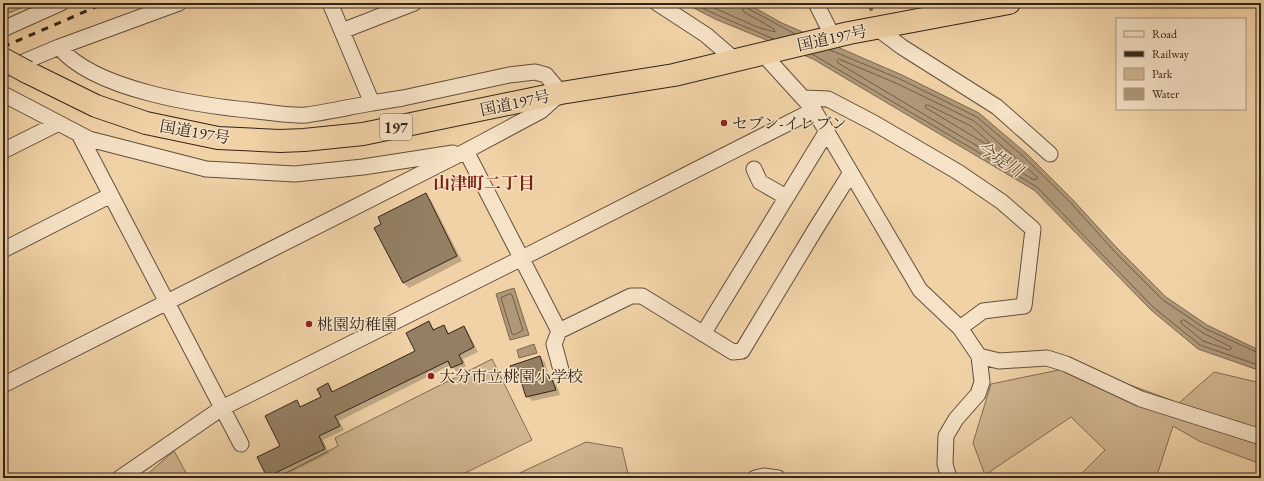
<svg xmlns="http://www.w3.org/2000/svg" width="1264" height="481" font-family="'EB Garamond','Noto Serif JP',serif">
<style>
.green{fill:#d0b58f;stroke:#806d54}
.water{fill:#af9777;stroke:#7c6951}
.shadow{fill:#0003}
.lines{fill:none;stroke-linecap:round;stroke-linejoin:round}
.shore{stroke:#705e48;stroke-width:1}
.stream{stroke:#7c6951;stroke-width:4}
.building{fill:#947f63;stroke:#302519}
.minor-casing{stroke:#60503c;stroke-width:17}
.highway-casing{stroke:#302519;stroke-width:24}
.minor{stroke:#f6e2c6;stroke-width:15}
.highway{stroke:#f1d2a7;stroke-width:22}
.rail{stroke:#302519;stroke-width:3;stroke-dasharray:7 7;stroke-linecap:butt}
.highway-bridge-casing{stroke:#302519;stroke-width:24;stroke-linecap:butt}
.highway-bridge{stroke:#f1d2a7;stroke-width:22}
.poi-dot{fill:#8f2418;stroke:#f6e2c6;stroke-width:1.5}
.labels{text-anchor:middle;dominant-baseline:central;stroke-width:3;stroke-linejoin:round;paint-order:stroke}
.shield{fill:#f6e2c6;stroke:#6b5e4d;stroke-width:1}
.shield-label{font-size:15px;font-weight:bold;fill:#302519}
.street-label{font-size:16px;fill:#302519;stroke:#f6e2c6}
.poi-label{font-size:16px;fill:#302519;stroke:#f6e2c6;text-anchor:start}
.water-label{font-size:17px;font-style:italic;fill:#564735;stroke:#f6e2c6}
.neighbourhood-label{font-size:17px;font-weight:bold;fill:#7a1f14;stroke:#f6e2c6}
</style>
<rect width="100%" height="100%" fill="#f1d2a7"/>
<filter id="stains"><feTurbulence type="fractalNoise" baseFrequency=".005" numOctaves="4"/><feColorMatrix values="0 0 0 0 .2 0 0 0 0 .09 0 0 0 0 .02 0 0 0 .5 -.17"/></filter>
<radialGradient id="worn" r=".72"><stop offset=".6" stop-color="#630" stop-opacity="0"/><stop offset="1" stop-color="#630" stop-opacity=".3"/></radialGradient>
<path class="green" d="M 3,3 L 33,3 L 11,12 L 4,13 Z
M 492,359 L 532,440 L 455,478 L 287,478 L 284,474 L 338,446 L 335,438 Z
M 1078,366 L 1179,403 L 1214,372 L 1261,383 L 1261,464 L 1199,441 L 1173,426 L 1158,472 L 1150,478 L 1077,478 L 1105,450 L 1071,417 L 985,475 L 973,443 L 991,384 Z
M 586,442 L 622,448 L 629,478 L 509,478 Z
M 174,451 L 189,478 L 143,478 Z"/>
<path class="water" d="M 684,3 L 746,3 L 782,23 L 902,75 L 979,113 L 1027,154 L 1073,200 L 1118,249 L 1166,297 L 1207,325 L 1261,351 L 1261,371 L 1198,349 L 1151,310 L 1034,190 L 813,59 L 715,19 Z
M 514,288 L 529,335 L 510,340 L 496,294 Z
M 534,344 L 537,353 L 519,358 L 517,350 Z"/>
<path class="shadow" d="M 425,194 L 431,200 L 462,261 L 409,288 L 403,283 Z
M 428,322 L 435,330 L 443,326 L 450,334 L 464,327 L 468,332 L 478,352 L 463,359 L 466,367 L 457,372 L 451,365 L 339,421 L 344,430 L 323,440 L 329,453 L 279,478 L 268,477 L 258,458 L 281,446 L 296,401 L 302,408 L 322,398 L 328,385 L 334,392 L 416,351 Z
M 540,357 L 545,362 L 549,376 L 555,380 L 560,395 L 532,401 L 527,396 L 522,380 L 519,381 L 515,376 L 512,367 Z"/>
<g class="lines">
<path class="shore" d="M 692,3 L 717,15 L 774,39
M 703,3 L 757,27 L 775,32 L 774,29 L 744,12 L 740,3
M 745,3 L 747,8 L 795,34
M 830,50 L 900,79 L 977,117 L 1024,157 L 1070,202 L 1115,252 L 1163,300 L 1206,329 L 1261,354
M 812,54 L 1037,187 L 1153,307 L 1200,345 L 1261,366
M 839,59 L 898,84 L 974,121 L 1037,177 L 1037,179 L 1034,180 L 838,63 L 837,61 Z
M 928,105 L 971,126 L 988,141 L 989,143 L 986,144 L 926,108 L 925,106 Z
M 510,294 L 512,295 L 523,330 L 514,335 L 512,334 L 501,298 Z
M 1184,320 L 1203,333 L 1231,347 L 1231,349 L 1229,350 L 1203,341 L 1181,323 L 1181,321 Z"/>
<path class="stream" d="M 871,3 L 871,9"/>
</g>
<path class="building" d="M 426,193 L 457,256 L 403,283 L 374,228 L 381,224 L 378,217 Z
M 429,321 L 433,330 L 444,325 L 448,334 L 464,326 L 474,347 L 459,355 L 463,363 L 451,368 L 448,361 L 335,416 L 340,426 L 319,436 L 325,449 L 267,477 L 257,457 L 280,446 L 265,416 L 297,400 L 300,407 L 321,397 L 317,389 L 328,383 L 332,392 L 415,351 L 406,333 Z
M 540,356 L 546,376 L 550,374 L 556,390 L 526,397 L 519,375 L 514,376 L 510,366 Z"/>
<g class="lines">
<defs>
<path id="minor" d="M 657,3 L 706,35 L 735,60
M 816,3 L 833,37
M 3,29 L 61,3
M 878,29 L 902,47 L 997,107 L 1050,154
M 342,31 L 414,3
M 59,47 C 95,91 203,106 257,111 C 273,113 290,116 306,115 C 328,112 350,107 372,103 L 330,3
M 763,54 L 814,110 L 920,290 L 960,328 L 979,356 L 982,382 L 978,394 L 956,419 L 946,436 L 945,464 L 949,478
M 9,68 L 59,47 L 179,3
M 3,94 L 89,139 L 206,169 L 295,174 L 363,167 L 453,153
M 805,98 L 828,99 L 874,123 L 958,172 L 1002,202 L 1033,229 L 1024,306 L 983,311 L 960,328
M 79,134 L 241,444
M 3,151 L 57,124
M 466,151 L 559,331
M 754,169 L 760,182 L 786,197
M 3,250 L 111,195
M 703,334 L 827,131
M 979,356 L 999,361 L 1047,358 L 1066,364 L 1141,399 L 1261,437
M 561,370 L 554,344 L 559,331 L 631,296 L 642,296 L 733,352 L 742,351 L 815,230 L 850,174
M 3,385 L 466,151 L 541,111 L 561,93 L 546,75 L 535,72 L 509,75 L 403,98 L 372,103
M 120,478 L 222,408 L 522,258 L 814,110
M 755,478 L 764,476 L 778,478"/>
<path id="highway" d="M 27,72 L 96,106 L 146,123 L 218,138 L 280,141 L 304,140 L 363,134 L 561,93 L 674,75 L 849,33 L 1009,3"/>
</defs>
<use href="#minor" class="minor-casing"/>
<use href="#highway" class="highway-casing"/>
<use href="#minor" class="minor"/>
<use href="#highway" class="highway"/>
<path class="rail" d="M 3,47 L 105,3"/>
<defs>
<path id="highway-bridge" d="M 3,59 L 27,72"/>
</defs>
<use href="#highway-bridge" class="highway-bridge-casing"/>
<use href="#highway-bridge" class="highway-bridge"/>
</g>
<g class="poi-dot">
<circle cx="724" cy="123" r="4"/>
<circle cx="309" cy="324" r="4"/>
<circle cx="431" cy="376" r="4"/>
</g>
<g class="labels">
<rect class="shield" x="380" y="114" width="32" height="26" rx="3"/>
<g class="shield-label">
<text x="396" y="127">197</text>
</g>
<g class="street-label">
<text transform="translate(832 38) rotate(-12)">国道197号</text>
<text transform="translate(515 103) rotate(-12)">国道197号</text>
<text transform="translate(195 132) rotate(10)">国道197号</text>
</g>
<g class="poi-label">
<text x="732" y="123">セブン-イレブン</text>
<text x="317" y="324">桃園幼稚園</text>
<text x="439" y="376">大分市立桃園小学校</text>
</g>
<g class="water-label">
<text transform="translate(1000 159) rotate(32)">今堤川</text>
</g>
<g class="neighbourhood-label">
<text x="484" y="183">山津町二丁目</text>
</g>
</g>
<rect width="1264" height="481" fill="none" stroke="#f1d2a7" stroke-width="16"/>
<rect x="4" y="4" width="1256" height="473" fill="none" stroke="#302519" stroke-width="2"/>
<rect x="8" y="8" width="1248" height="465" fill="none" stroke="#302519"/>
<rect x="1116" y="18" width="130" height="92" fill="#f6e2c6" stroke="#a79681"/>
<rect x="1124" y="31" width="20" height="6" fill="#f6e2c6" stroke="#a79681"/>
<text x="1152" y="38" font-size="12" fill="#302519">Road</text>
<rect x="1124" y="51" width="20" height="6" fill="#302519" stroke="#a79681"/>
<text x="1152" y="58" font-size="12" fill="#302519">Railway</text>
<rect x="1124" y="68" width="20" height="12" fill="#d0b58f" stroke="#a79681"/>
<text x="1152" y="78" font-size="12" fill="#302519">Park</text>
<rect x="1124" y="88" width="20" height="12" fill="#af9777" stroke="#a79681"/>
<text x="1152" y="98" font-size="12" fill="#302519">Water</text>
<rect width="100%" height="100%" filter="url(#stains)"/>
<rect width="100%" height="100%" fill="url(#worn)"/>
</svg>
